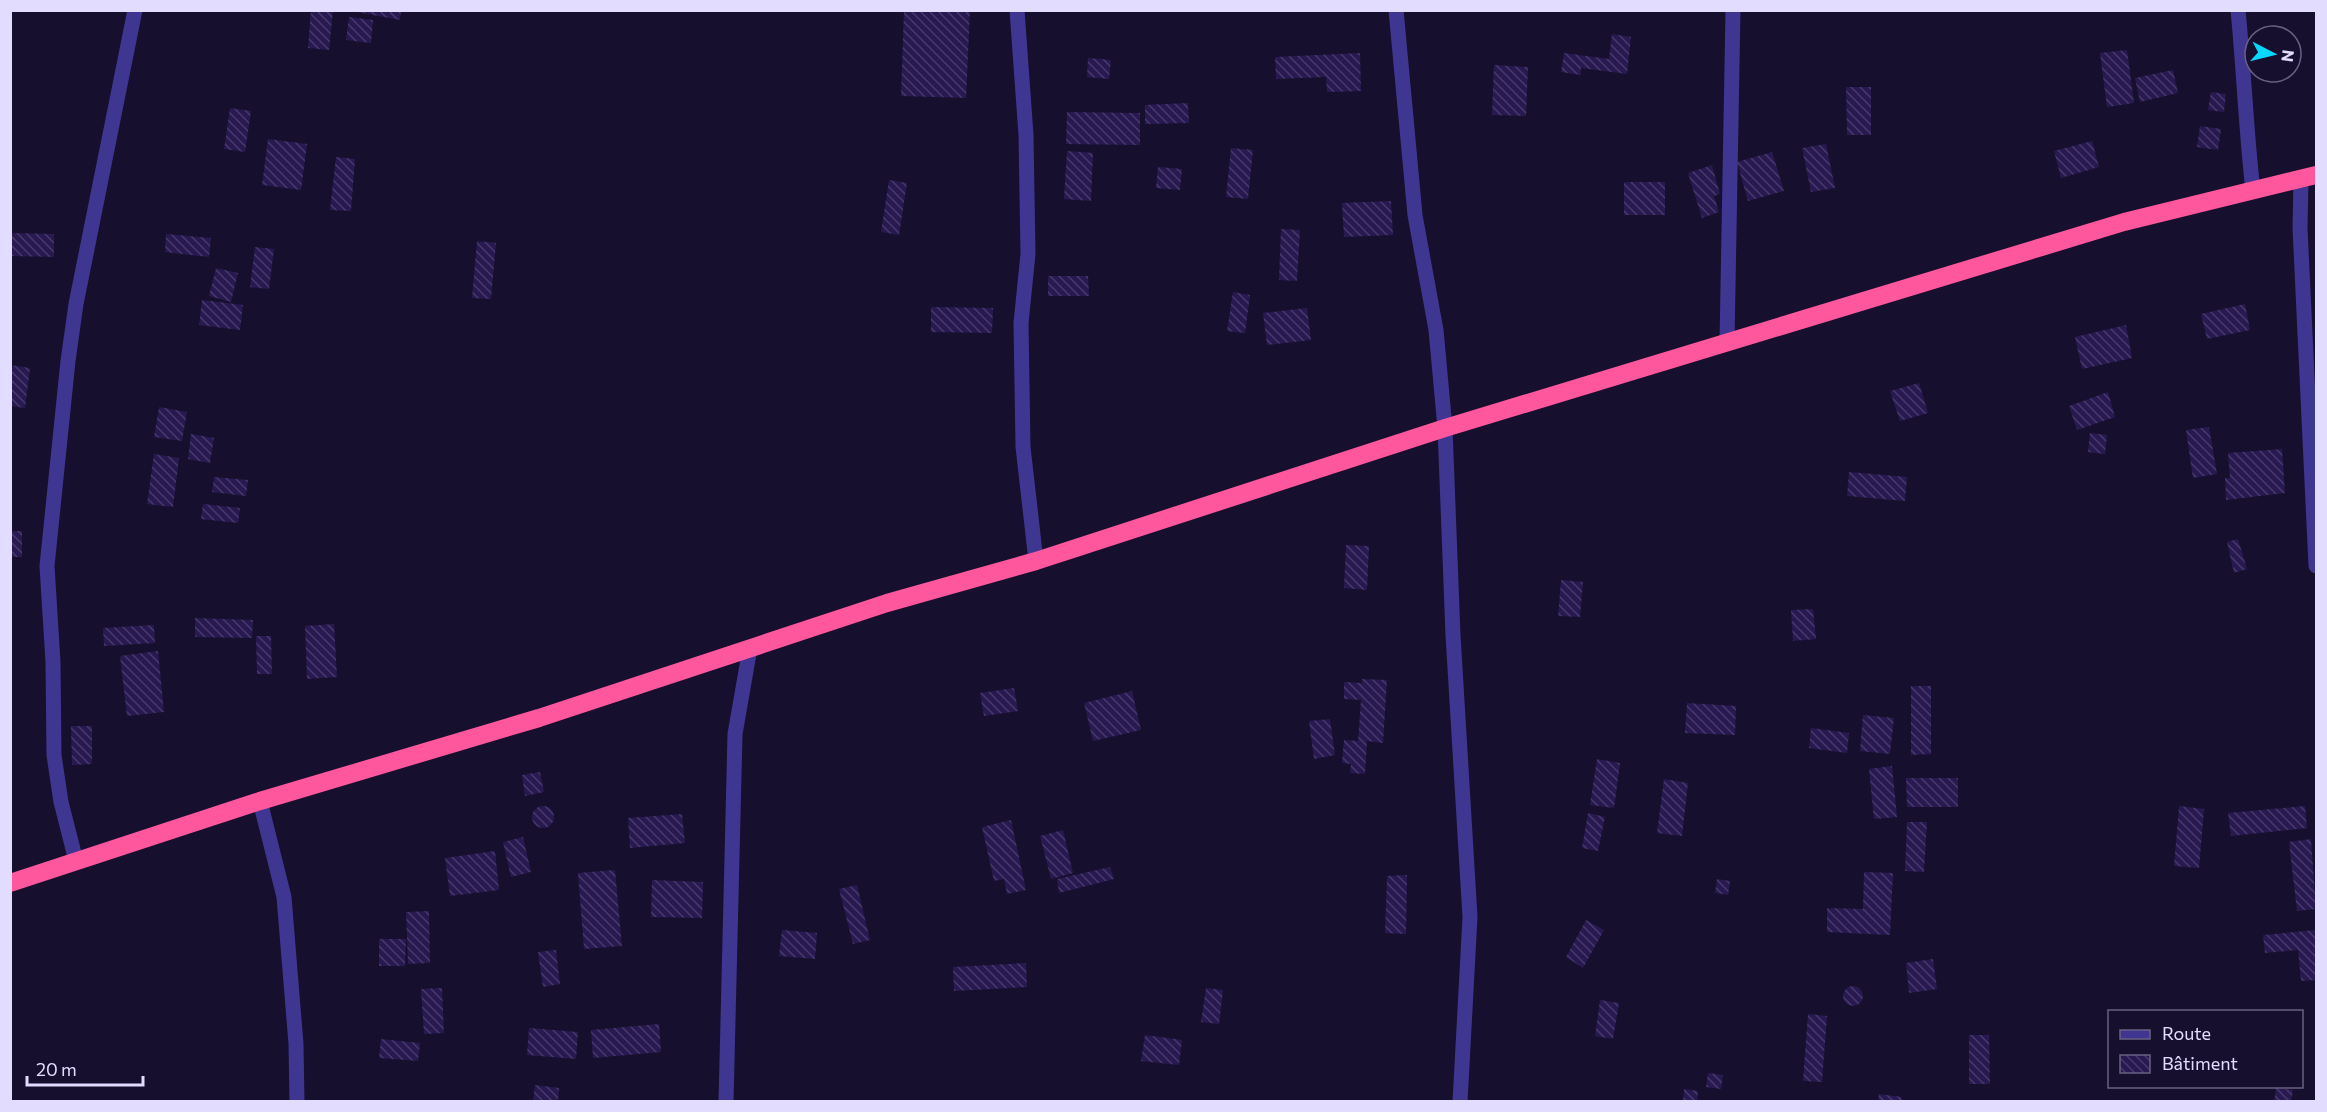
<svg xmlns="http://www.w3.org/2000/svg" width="2327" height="1112" font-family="Commissioner,sans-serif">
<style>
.building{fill:url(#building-back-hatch)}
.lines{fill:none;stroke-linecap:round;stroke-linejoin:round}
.minor{stroke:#3f3691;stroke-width:15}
.highway{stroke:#ff579d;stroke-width:18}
</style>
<defs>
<pattern id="building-back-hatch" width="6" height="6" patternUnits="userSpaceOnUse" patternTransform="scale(1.5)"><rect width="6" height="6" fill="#281951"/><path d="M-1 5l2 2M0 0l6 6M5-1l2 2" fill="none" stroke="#473a6b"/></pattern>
</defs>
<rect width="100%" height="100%" fill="#160f2e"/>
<path class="building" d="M 311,10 L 333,10 L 329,50 L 308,48 Z
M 346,10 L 401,10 L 400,20 Z
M 904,10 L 970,10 L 966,98 L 901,96 Z
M 349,17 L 373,20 L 371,43 L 346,40 Z
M 1612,34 L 1631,37 L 1627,74 L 1581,68 L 1581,75 L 1561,72 L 1564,53 L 1609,59 Z
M 2127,50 L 2134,103 L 2107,107 L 2100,53 Z
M 1360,53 L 1361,91 L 1327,92 L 1326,77 L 1276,79 L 1275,57 Z
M 1088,58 L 1111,60 L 1109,79 L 1087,77 Z
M 1494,65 L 1528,67 L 1526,116 L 1492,115 Z
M 2173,70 L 2178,93 L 2140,102 L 2135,78 Z
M 1846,87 L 1871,87 L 1871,135 L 1847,135 Z
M 2211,92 L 2226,94 L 2224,112 L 2208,110 Z
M 1188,103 L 1189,123 L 1145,124 L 1145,105 Z
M 230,108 L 251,111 L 245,152 L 224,149 Z
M 1067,112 L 1140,113 L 1140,145 L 1066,144 Z
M 2200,126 L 2221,129 L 2218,150 L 2197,147 Z
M 268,139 L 307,144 L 301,190 L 262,185 Z
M 2092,141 L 2099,167 L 2061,178 L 2054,151 Z
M 1826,144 L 1835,188 L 1811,192 L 1802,148 Z
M 1231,148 L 1253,150 L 1248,199 L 1226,197 Z
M 1067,151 L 1093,153 L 1091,201 L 1064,199 Z
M 1772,152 L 1784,191 L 1748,201 L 1737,162 Z
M 336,157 L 355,159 L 351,211 L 330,210 Z
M 1712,165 L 1720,194 L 1714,196 L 1719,212 L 1702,218 L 1688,173 Z
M 1158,167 L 1182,169 L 1180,190 L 1156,188 Z
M 889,180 L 907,183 L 899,235 L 881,232 Z
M 1624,182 L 1665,182 L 1665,215 L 1624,215 Z
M 1391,201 L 1393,235 L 1344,237 L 1342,203 Z
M 1281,229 L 1300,230 L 1297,281 L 1279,280 Z
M 10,233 L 54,234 L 54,257 L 10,256 Z
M 166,234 L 211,238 L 209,257 L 165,252 Z
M 477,241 L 496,243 L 491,299 L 472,298 Z
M 255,247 L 274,249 L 269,289 L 250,287 Z
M 216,268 L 238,273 L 231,302 L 209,296 Z
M 1048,276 L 1088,276 L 1089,296 L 1048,296 Z
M 1233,292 L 1250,295 L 1245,333 L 1227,331 Z
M 202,300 L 243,305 L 240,330 L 199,325 Z
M 2245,304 L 2250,330 L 2207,339 L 2201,314 Z
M 931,307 L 993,308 L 992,333 L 931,332 Z
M 1307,308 L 1311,340 L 1267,345 L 1263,313 Z
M 2126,325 L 2132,358 L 2082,369 L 2075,337 Z
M 10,365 L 30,368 L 25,408 L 10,406 Z
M 1919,383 L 1928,413 L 1900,421 L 1890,391 Z
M 2108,392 L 2115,417 L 2077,430 L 2069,406 Z
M 159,407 L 187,412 L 182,441 L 154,437 Z
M 2209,427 L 2217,474 L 2193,478 L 2186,430 Z
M 2090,433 L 2107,435 L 2105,454 L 2088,452 Z
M 191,434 L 214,438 L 210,463 L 188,459 Z
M 2282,449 L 2285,493 L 2226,500 L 2225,478 L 2230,478 L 2228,453 Z
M 154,454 L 179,458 L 173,507 L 147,504 Z
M 1849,472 L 1907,477 L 1905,501 L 1847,496 Z
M 214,477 L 248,480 L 246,496 L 212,492 Z
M 203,504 L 240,508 L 238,523 L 201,519 Z
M 10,531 L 22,531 L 22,557 L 10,557 Z
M 2238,539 L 2247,569 L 2234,573 L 2227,542 Z
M 1346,545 L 1369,546 L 1367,590 L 1344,588 Z
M 1561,580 L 1583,582 L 1580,617 L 1558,616 Z
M 1813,609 L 1816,639 L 1793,641 L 1791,610 Z
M 195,618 L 253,620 L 252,638 L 195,637 Z
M 334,624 L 337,677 L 307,679 L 305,626 Z
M 154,625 L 155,643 L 104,646 L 103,628 Z
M 256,636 L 271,636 L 272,674 L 257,674 Z
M 158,651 L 164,712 L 127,716 L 120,656 Z
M 1362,679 L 1387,680 L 1383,743 L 1367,741 L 1365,774 L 1350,773 L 1351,764 L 1342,763 L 1344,740 L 1358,741 L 1361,700 L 1344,699 L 1344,682 L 1362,683 Z
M 1911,686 L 1931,686 L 1931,754 L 1911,755 Z
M 1014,688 L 1018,711 L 984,716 L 980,693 Z
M 1132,691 L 1141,730 L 1093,741 L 1084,703 Z
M 1687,703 L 1736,706 L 1735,735 L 1685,733 Z
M 1863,715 L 1894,718 L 1890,754 L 1860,751 Z
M 1330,719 L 1335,755 L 1314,759 L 1309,721 Z
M 71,726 L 92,726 L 92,764 L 72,765 Z
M 1811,728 L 1849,733 L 1847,753 L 1809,748 Z
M 1597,759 L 1620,763 L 1614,808 L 1590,805 Z
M 1892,766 L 1897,817 L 1874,819 L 1869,769 Z
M 540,772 L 544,792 L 525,796 L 522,775 Z
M 1906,778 L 1958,778 L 1958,807 L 1907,807 Z
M 1664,779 L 1688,783 L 1682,836 L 1657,833 Z
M532 817a11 11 0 1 1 22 0a11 11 0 1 1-22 0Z
M 2179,806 L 2204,809 L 2199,868 L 2174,866 Z
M 2305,806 L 2307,828 L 2231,836 L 2228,813 Z
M 1588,813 L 1605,817 L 1598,851 L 1582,848 Z
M 682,814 L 685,843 L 630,848 L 628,818 Z
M 1011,820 L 1026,890 L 1007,894 L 1004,879 L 994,881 L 982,827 Z
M 1907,822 L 1927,822 L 1924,872 L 1905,871 Z
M 1063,830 L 1073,873 L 1051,879 L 1040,836 Z
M 523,837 L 531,872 L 511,877 L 503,842 Z
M 2311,839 L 2316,909 L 2297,911 L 2289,842 Z
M 495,851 L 499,890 L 450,896 L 445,858 Z
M 1110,867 L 1114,879 L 1059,893 L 1057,879 Z
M 615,870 L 622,946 L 584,949 L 578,873 Z
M 1864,872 L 1893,873 L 1890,935 L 1827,932 L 1827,908 L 1863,909 Z
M 1407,875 L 1406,934 L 1385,933 L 1387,876 Z
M 1717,879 L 1730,881 L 1728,895 L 1715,893 Z
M 652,880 L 703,882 L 702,918 L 651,917 Z
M 857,885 L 870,940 L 853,944 L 839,889 Z
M 429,911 L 430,963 L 408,964 L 406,912 Z
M 1586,920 L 1604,930 L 1583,968 L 1566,957 Z
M 782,930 L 817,933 L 815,959 L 779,956 Z
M 2316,930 L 2316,980 L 2301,981 L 2298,950 L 2265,953 L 2263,935 Z
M 379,939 L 406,939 L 405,966 L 379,966 Z
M 556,950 L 560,984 L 543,987 L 538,952 Z
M 1933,959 L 1937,989 L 1909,993 L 1906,963 Z
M 1026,963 L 1027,987 L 954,991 L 953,967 Z
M1843 996a10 10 0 1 1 20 0a10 10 0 1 1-20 0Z
M 442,988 L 444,1033 L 424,1034 L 421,989 Z
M 1206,988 L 1223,990 L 1219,1024 L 1201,1022 Z
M 1600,1000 L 1619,1003 L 1613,1039 L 1595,1036 Z
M 1808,1014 L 1827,1016 L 1822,1082 L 1803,1081 Z
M 659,1024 L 661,1052 L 593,1058 L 591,1030 Z
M 529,1028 L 578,1032 L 576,1059 L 527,1055 Z
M 1145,1035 L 1182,1040 L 1179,1065 L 1141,1061 Z
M 1969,1035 L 1989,1035 L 1990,1084 L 1969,1084 Z
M 381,1039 L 420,1043 L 418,1061 L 379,1058 Z
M 1708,1073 L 1723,1075 L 1721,1089 L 1706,1087 Z
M 535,1085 L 559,1088 L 558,1102 L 533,1102 Z
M 2276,1088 L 2293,1090 L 2291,1102 L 2274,1102 Z
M 1684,1089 L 1698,1091 L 1697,1102 L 1683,1102 Z
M 1879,1094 L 1902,1097 L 1901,1102 L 1878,1102 Z"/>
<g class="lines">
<path class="minor" d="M 1017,10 L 1026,135 L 1028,254 L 1021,323 L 1023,447 L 1036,561
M 1396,10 L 1415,215 L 1436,330 L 1445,428 L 1453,635 L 1470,917 L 1460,1102
M 2238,10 C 2244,71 2246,131 2253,191
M 2301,179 L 2300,228 L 2316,566
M 1727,342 L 1733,10
M 260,801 L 284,897 L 296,1044 L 297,1102
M 76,861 L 61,802 L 54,755 L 53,662 L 47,566 L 68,361 L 76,304 L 135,10
M 726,1102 L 735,734 L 750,648"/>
<path class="highway" d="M 10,883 L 260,801 L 539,718 L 887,603 L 1036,561 L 1445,428 L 2124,222 L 2316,175"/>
</g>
<rect width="2327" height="1112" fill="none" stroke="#e2dcff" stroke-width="24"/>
<rect x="2108" y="1010" width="195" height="78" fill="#160f2e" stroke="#686182" stroke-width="1.5"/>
<rect x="2120" y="1030" width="30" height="9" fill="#3f3691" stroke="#686182" stroke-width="1.5"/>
<text x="2162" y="1040" font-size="18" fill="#e2dcff">Route</text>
<rect x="2120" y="1055" width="30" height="18" fill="url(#building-back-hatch)" stroke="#686182" stroke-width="1.5"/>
<text x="2162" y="1070" font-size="18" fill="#e2dcff">Bâtiment</text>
<g transform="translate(2273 54) rotate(97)"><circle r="28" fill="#160f2e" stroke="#686182" stroke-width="1.5"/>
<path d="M0-4.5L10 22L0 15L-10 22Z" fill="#08d7ff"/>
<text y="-9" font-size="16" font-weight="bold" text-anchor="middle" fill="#e2dcff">N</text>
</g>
<path d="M27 1076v9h116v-9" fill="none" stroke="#e2dcff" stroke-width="3"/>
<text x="36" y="1076" font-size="18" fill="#e2dcff" stroke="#160f2e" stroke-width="4.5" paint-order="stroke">20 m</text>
</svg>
